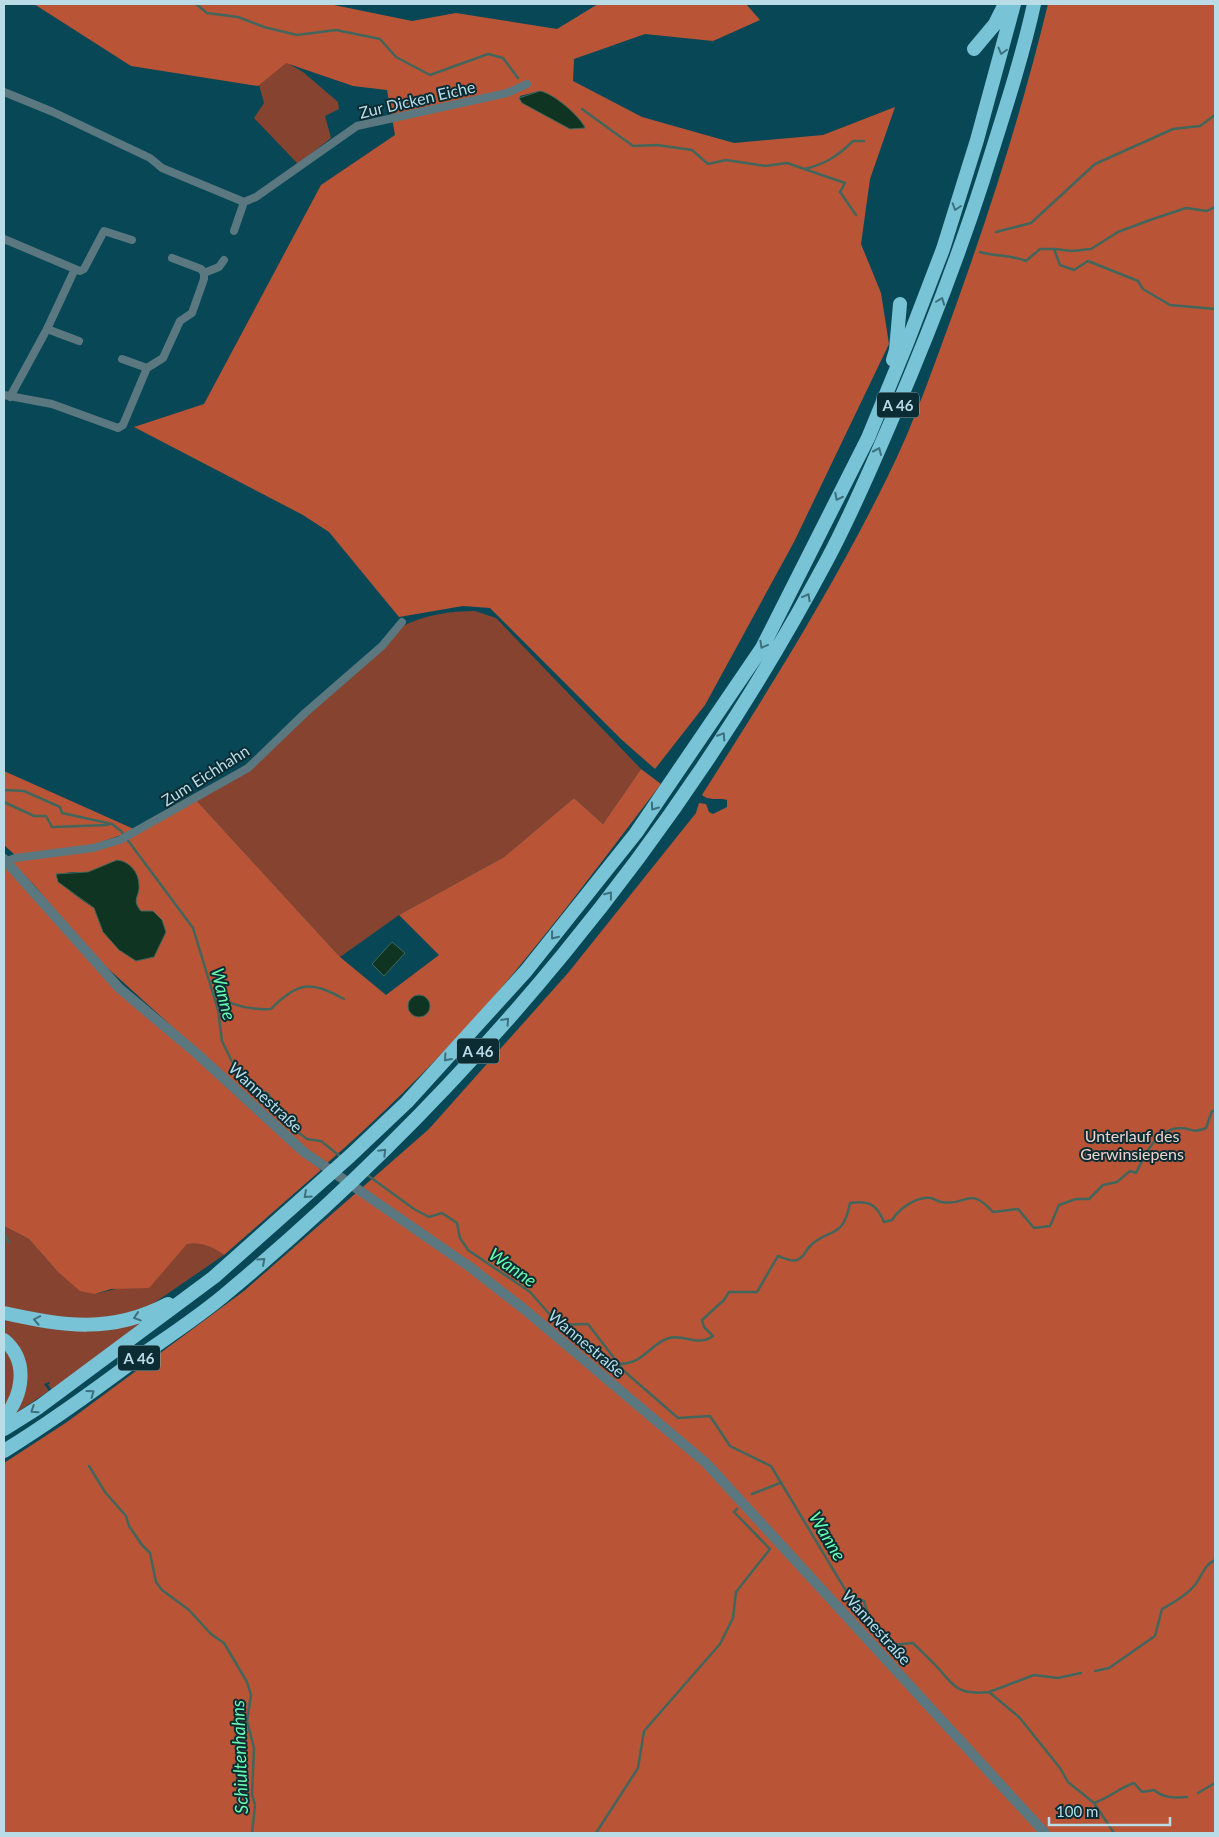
<svg xmlns="http://www.w3.org/2000/svg" width="1219" height="1837" font-family="Lato,sans-serif">
<style>
.green{fill:#864430}
.forest{fill:#b95536;fill-rule:evenodd}
.water{fill:#0f3421;stroke:#42665c}
.lines{fill:none;stroke-linecap:round;stroke-linejoin:round}
.stream{stroke:#42665c;stroke-width:2.5}
.minor{stroke:#5b7880;stroke-width:8}
.tertiary{stroke:#5b7880;stroke-width:10}
.motorway{stroke:#79c3d7;stroke-width:14}
.oneway{stroke:#3d707d}
.labels{text-anchor:middle;dominant-baseline:central;stroke-width:4;stroke-linejoin:round;paint-order:stroke}
.shield{fill:#0c2c34;stroke:#85a7b1;stroke-width:1}
.shield-label{font-size:15px;font-weight:bold;fill:#b9dce7}
.street-label{font-size:16px;fill:#b9dce7;stroke:#0c2c34}
.park-label{font-size:16px;fill:#f0d4cb;stroke:#0c2c34}
.water-label{font-size:18px;font-style:italic;fill:#67fcaf;stroke:#0c2c34}
</style>
<rect width="100%" height="100%" fill="#084856"/>
<path class="green" d="M 282,60 L 303,72 L 338,102 L 339,109 L 325,116 L 331,138 L 298,164 L 254,118 L 264,103 L 258,81 Z
M 475,611 L 496,618 L 641,769 L 603,824 L 574,798 L 504,857 L 399,915 L 340,957 L 196,800 L 269,751 L 403,626 C 424,615 451,611 475,611 Z
M 4,1226 L 29,1239 L 57,1271 L 95,1294 L 120,1288 L 187,1244 L 200,1243 L 211,1246 L 224,1255 L 151,1305 L 121,1315 L 84,1320 L 4,1310 Z
M 156,1313 L 52,1390 L 48,1385 L 50,1383 L 49,1382 L 44,1384 L 49,1391 L 10,1417 L 22,1394 L 4,1335 L 4,1317 L 45,1326 Z
M 4,1345 L 12,1356 L 16,1391 L 4,1411 Z"/>
<path class="forest" d="M 34,4 L 329,4 L 412,21 L 456,13 L 557,29 L 598,4 L 746,4 L 760,20 L 713,41 L 645,34 L 574,59 L 573,81 L 642,117 L 734,143 L 823,135 L 895,107 L 870,179 L 861,244 L 881,293 L 889,344 L 794,542 L 705,705 L 655,769 L 622,740 L 490,608 L 463,606 L 399,617 L 329,532 L 303,515 L 134,427 L 204,404 L 321,185 L 395,135 L 387,90 L 353,86 L 286,63 L 258,86 L 131,66 ZM 539,91 L 554,97 L 585,126 L 570,129 L 522,103 L 520,96 Z
M 1048,4 L 1215,4 L 1215,1833 L 4,1833 L 4,1463 L 67,1422 L 244,1291 L 429,1129 L 568,973 L 696,813 L 699,803 L 706,804 L 709,812 L 713,814 L 727,807 L 727,800 C 719,797 710,802 702,795 C 768,691 833,588 887,478 C 914,424 934,365 955,308 C 991,208 1023,107 1048,4 Z
M 641,769 L 661,784 C 609,852 558,921 502,987 C 448,1050 388,1110 325,1165 L 92,954 L 34,885 L 11,861 L 121,843 L 196,800 L 340,957 L 386,995 L 439,955 L 399,915 L 504,857 L 574,798 L 603,824 ZM 73,872 L 88,872 L 135,900 L 140,911 L 103,932 L 94,908 C 83,901 60,886 56,874 Z
M 4,771 L 136,830 L 92,845 L 15,855 L 4,845 Z
M 4,863 C 107,969 207,1077 321,1170 L 224,1255 C 211,1246 203,1242 187,1244 L 149,1288 L 111,1289 L 95,1294 L 80,1291 L 57,1271 L 29,1239 L 4,1226 Z"/>
<path class="water" d="M 540,91 C 553,93 580,116 585,128 L 570,129 L 522,103 L 519,98 Z
M 117,860 C 129,861 139,872 139,885 C 140,896 131,900 141,911 L 153,911 L 162,920 L 166,932 L 154,957 L 136,961 L 119,950 L 103,932 L 94,908 L 58,882 L 56,874 L 88,872 Z
M 392,942 L 405,953 L 384,976 L 372,964 Z
M408 1006a11 11 0 1 1 22 0a11 11 0 1 1-22 0Z"/>
<g class="lines">
<path class="stream" d="M 196,4 L 207,13 L 238,17 L 264,27 L 297,35 L 336,30 L 380,39 L 396,57 L 430,75 L 488,54 L 503,58 L 518,78
M 582,109 L 633,146 L 657,145 L 692,150 L 708,164 L 726,160 L 765,166 L 787,163 L 845,183 L 840,192 L 856,215
M 805,169 C 825,164 838,156 853,141 L 864,141
M 996,232 L 1031,223 L 1095,164 L 1173,129 L 1200,126 L 1215,115
M 1054,249 L 1072,251 L 1091,249 L 1118,232 L 1150,220 L 1186,208 L 1207,211 L 1215,207
M 980,252 C 997,257 1009,254 1026,261 L 1040,249 L 1054,249 L 1060,265 L 1074,270 L 1088,261 L 1138,281 L 1143,289 L 1170,305 L 1215,309
M 4,790 L 24,791 L 60,807 L 62,813 L 112,824 L 121,831 L 193,928 L 218,1010 L 222,1041 L 242,1082 L 251,1088 L 267,1093 L 295,1130 L 307,1139 L 321,1141 L 341,1157
M 4,802 L 34,816 L 46,816 L 52,827 L 108,825
M 213,993 C 229,1005 250,1010 271,1009 C 298,981 311,981 344,999
M 366,1174 L 414,1209 L 429,1217 L 442,1213 L 457,1223 L 460,1238 L 468,1250 L 530,1292 L 559,1325 L 588,1324 L 624,1371 L 678,1418 L 710,1416 L 730,1446 L 771,1466 L 849,1596 L 864,1601 C 869,1620 875,1632 890,1645 L 913,1643 C 921,1651 931,1660 939,1669 C 956,1689 960,1695 989,1692 L 1019,1717 L 1060,1768 L 1068,1782 L 1094,1803 L 1114,1833
M 4,1234 L 9,1242
M 619,1364 C 646,1363 649,1344 669,1338 C 685,1334 698,1347 713,1336 L 704,1327 L 702,1320 L 724,1300 L 729,1292 L 757,1292 L 778,1256 C 784,1258 791,1262 797,1260 C 804,1258 805,1251 810,1246 C 830,1227 843,1240 850,1203 C 868,1200 877,1204 884,1222 L 892,1220 C 899,1209 916,1196 931,1198 C 935,1199 938,1202 942,1202 C 968,1207 967,1184 993,1212 L 1018,1209 L 1034,1228 L 1050,1226 L 1059,1205 L 1076,1199 L 1089,1199 L 1103,1185 L 1117,1182 L 1130,1171 L 1136,1173 C 1146,1154 1155,1129 1180,1128 C 1193,1128 1190,1134 1206,1128 L 1212,1111 L 1215,1111
M 89,1466 L 105,1492 L 126,1516 L 129,1526 L 142,1545 L 150,1553 L 156,1582 L 162,1590 L 189,1610 L 211,1634 L 224,1643 L 247,1682 L 251,1695 L 247,1721 L 254,1748 L 252,1794 L 255,1805 L 252,1833
M 752,1494 L 780,1483
M 1095,1671 L 1109,1668 L 1155,1636 L 1162,1609 C 1174,1602 1186,1596 1195,1585 C 1202,1576 1204,1565 1215,1560
M 989,1692 L 1034,1675 L 1058,1678 L 1081,1673
M 1198,1793 L 1215,1783
M 1094,1803 C 1109,1798 1119,1788 1134,1783 L 1142,1792 L 1154,1790 C 1163,1798 1175,1798 1187,1797
M 596,1833 L 638,1768 L 644,1731 L 720,1644 L 733,1618 L 736,1592 L 770,1549 L 734,1512 L 737,1509"/>
<path class="minor" d="M 4,92 L 53,112 L 150,158 L 162,168 L 244,202 L 256,197 L 357,126 L 507,93 L 527,84
M 234,231 L 244,202
M 4,239 L 75,269 L 47,329 L 10,397
M 75,269 L 80,271 L 84,269 L 104,231 L 132,240
M 204,273 L 219,267 L 224,260
M 47,329 L 79,341
M 122,359 L 147,368
M 4,395 L 52,404 L 118,428 L 123,425 L 147,368 L 163,358 L 180,321 L 192,313 L 204,279 L 204,273 L 201,269 L 172,258
M 7,861 L 15,858 L 93,848 L 120,840 L 248,768 L 305,713 L 382,646 L 402,622"/>
<path class="tertiary" d="M 4,859 L 119,988 L 195,1052 L 304,1152 L 470,1267 L 524,1309 L 706,1463 L 1045,1833"/>
<path class="motorway" d="M 974,49 L 995,24 L 1005,4
M 893,360 L 896,350 L 900,304
M 4,1313 C 64,1326 111,1334 168,1304
M 4,1340 C 29,1361 23,1395 4,1418
M 4,1429 L 39,1407 L 214,1277 L 350,1156 L 407,1102 L 526,971 L 636,833 L 762,648 L 868,438 L 907,343 L 943,249 L 977,140 L 1014,4
M 4,1451 C 51,1422 95,1390 139,1357 C 169,1336 200,1316 228,1292 C 471,1089 678,840 827,560 C 851,515 872,466 892,419 C 926,340 957,261 983,180 C 1001,122 1021,63 1034,4"/>
</g>
<defs><path id="oneway-chevron" d="M-2-3.5L2.5 0L-2 3.5" fill="none" stroke-width="1.6" stroke-linecap="round" stroke-linejoin="round" transform="scale(1.25)"/></defs>
<g class="oneway">
<use href="#oneway-chevron" transform="translate(1002 51) rotate(105)"/>
<use href="#oneway-chevron" transform="translate(956 207) rotate(108)"/>
<use href="#oneway-chevron" transform="translate(941 301) rotate(-69)"/>
<use href="#oneway-chevron" transform="translate(878 451) rotate(-66)"/>
<use href="#oneway-chevron" transform="translate(838 497) rotate(117)"/>
<use href="#oneway-chevron" transform="translate(807 597) rotate(-61)"/>
<use href="#oneway-chevron" transform="translate(763 645) rotate(119)"/>
<use href="#oneway-chevron" transform="translate(722 736) rotate(-57)"/>
<use href="#oneway-chevron" transform="translate(654 807) rotate(125)"/>
<use href="#oneway-chevron" transform="translate(609 895) rotate(-52)"/>
<use href="#oneway-chevron" transform="translate(554 936) rotate(128)"/>
<use href="#oneway-chevron" transform="translate(506 1021) rotate(-48)"/>
<use href="#oneway-chevron" transform="translate(447 1058) rotate(132)"/>
<use href="#oneway-chevron" transform="translate(383 1152) rotate(-45)"/>
<use href="#oneway-chevron" transform="translate(307 1195) rotate(138)"/>
<use href="#oneway-chevron" transform="translate(262 1261) rotate(-42)"/>
<use href="#oneway-chevron" transform="translate(137 1317) rotate(162)"/>
<use href="#oneway-chevron" transform="translate(37 1320) rotate(-169)"/>
<use href="#oneway-chevron" transform="translate(91 1393) rotate(-36)"/>
<use href="#oneway-chevron" transform="translate(34 1410) rotate(147)"/>
</g>
<g class="labels">
<g class="shield">
<rect x="877" y="392.5" width="42" height="25" rx="4"/>
<rect x="457" y="1038.5" width="42" height="25" rx="4"/>
<rect x="118" y="1345.5" width="42" height="25" rx="4"/>
</g>
<g class="shield-label">
<text x="898" y="405">A 46</text>
<text x="478" y="1051">A 46</text>
<text x="139" y="1358">A 46</text>
</g>
<g class="street-label">
<text transform="translate(417 99) rotate(-13)">Zur Dicken Eiche</text>
<text transform="translate(205 775) rotate(-32)">Zum Eichhahn</text>
<text transform="translate(266 1097) rotate(43)">Wannestraße</text>
<text transform="translate(587 1343) rotate(40)">Wannestraße</text>
<text transform="translate(877 1627) rotate(48)">Wannestraße</text>
</g>
<g class="park-label">
<text x="1132" y="1135">Unterlauf des<tspan x="1132" dy="18">Gerwinsiepens</tspan></text>
</g>
<g class="water-label">
<text transform="translate(224 994) rotate(76)">Wanne</text>
<text transform="translate(513 1267) rotate(35)">Wanne</text>
<text transform="translate(828 1536) rotate(59)">Wanne</text>
<text transform="translate(239 1757) rotate(-92)">Schiultenhahns</text>
</g>
</g>
<rect width="1219" height="1837" fill="none" stroke="#b9dce7" stroke-width="10"/>
<path d="M1049 1817v8h121v-8" fill="none" stroke="#b9dce7" stroke-width="2.5"/>
<text x="1056" y="1817" font-size="15" fill="#b9dce7" stroke="#0c2c34" stroke-width="4" paint-order="stroke">100 m</text>
</svg>
